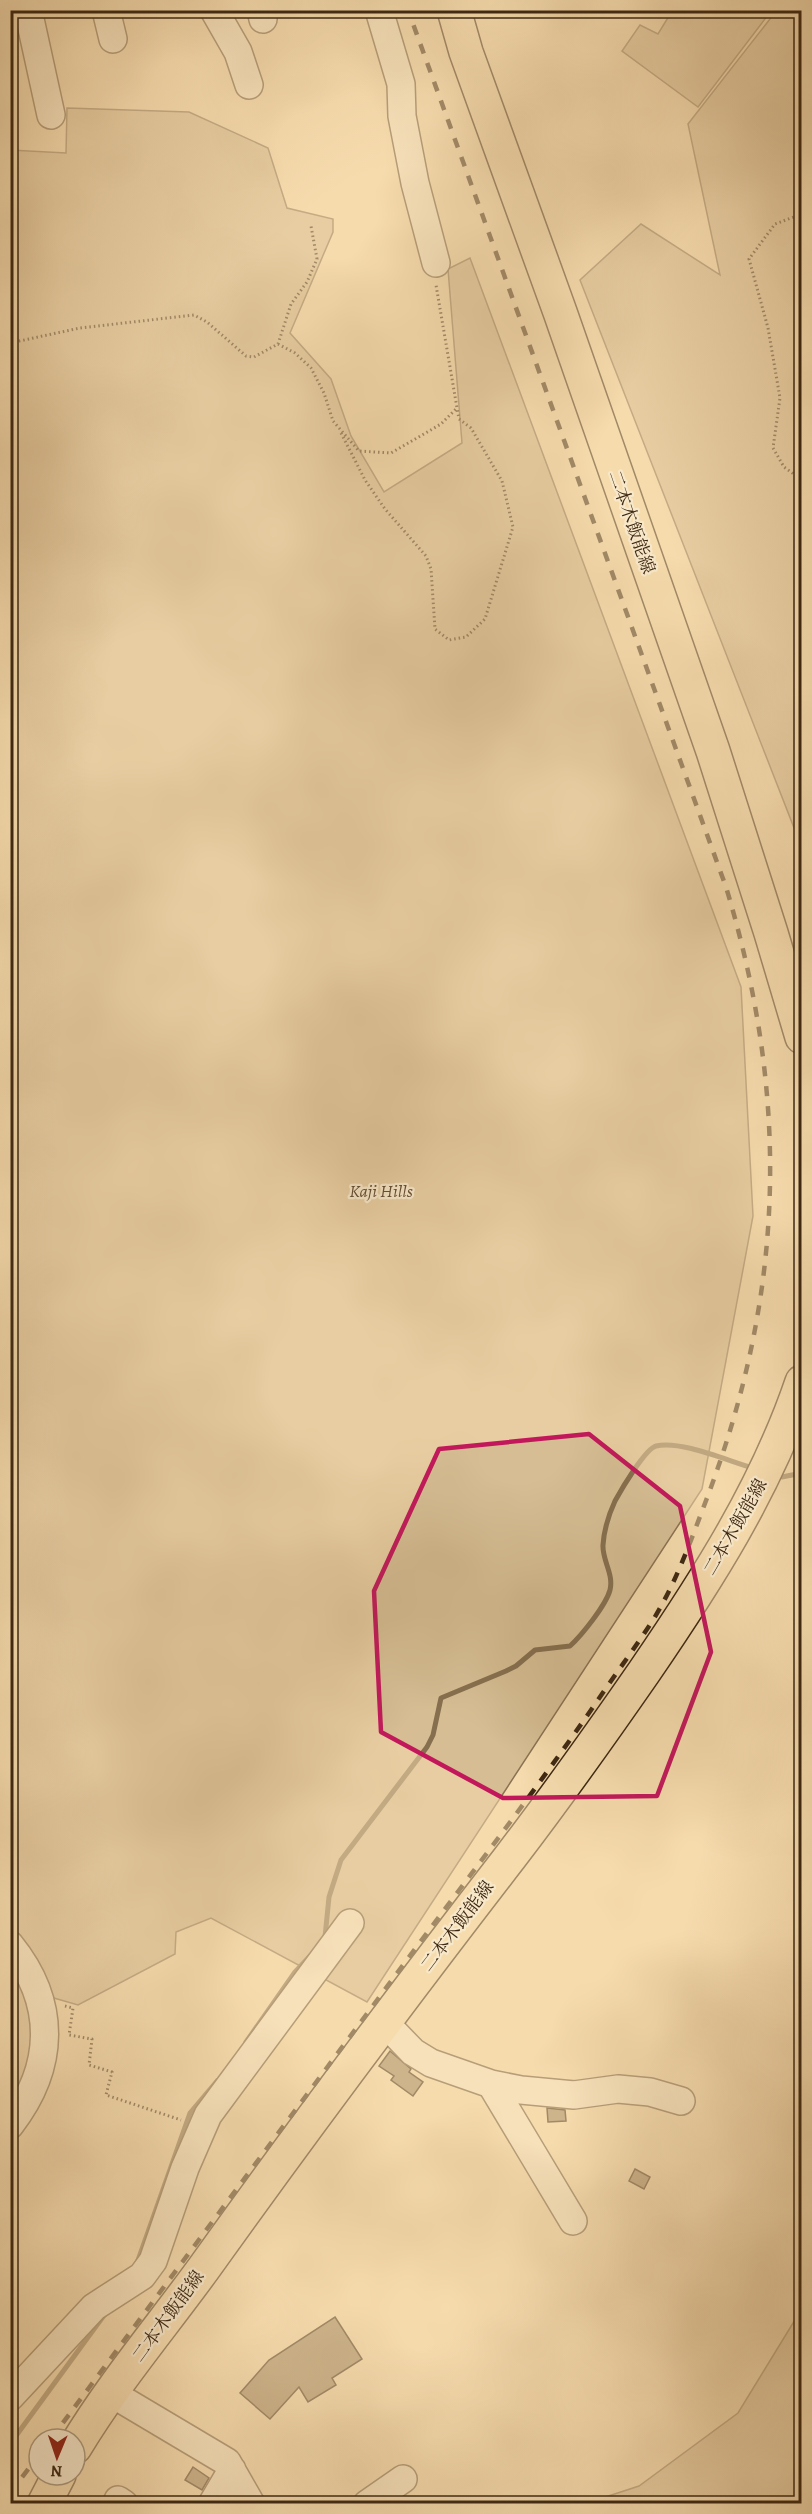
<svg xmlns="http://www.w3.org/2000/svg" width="812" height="2514" font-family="Alegreya,'Noto Serif JP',serif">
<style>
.green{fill:#d6bd93;stroke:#8a7252;stroke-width:1.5}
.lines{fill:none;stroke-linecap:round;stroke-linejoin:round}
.stream{stroke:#866f4f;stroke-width:5}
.building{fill:#9d8563;stroke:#3d2812;stroke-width:1.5}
.minor-casing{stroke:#6b5539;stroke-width:30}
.major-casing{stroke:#3d2812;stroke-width:36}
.path{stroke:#3d2812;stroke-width:3;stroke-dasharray:1.5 3;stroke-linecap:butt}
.minor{stroke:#f8e8ca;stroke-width:27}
.major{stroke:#f5dbad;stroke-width:33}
.rail{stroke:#3d2812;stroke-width:4.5;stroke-dasharray:10 10;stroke-linecap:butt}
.marked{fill:none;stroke:#c2185b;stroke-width:4.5;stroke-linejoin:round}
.labels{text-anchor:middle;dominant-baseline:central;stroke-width:4.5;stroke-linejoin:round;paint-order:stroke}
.street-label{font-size:18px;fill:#3d2812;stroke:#f8e8ca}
.park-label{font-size:18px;font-style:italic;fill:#634d32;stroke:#f8e8ca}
</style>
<rect width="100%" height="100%" fill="#f5dbad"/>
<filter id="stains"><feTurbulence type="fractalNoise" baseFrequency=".00333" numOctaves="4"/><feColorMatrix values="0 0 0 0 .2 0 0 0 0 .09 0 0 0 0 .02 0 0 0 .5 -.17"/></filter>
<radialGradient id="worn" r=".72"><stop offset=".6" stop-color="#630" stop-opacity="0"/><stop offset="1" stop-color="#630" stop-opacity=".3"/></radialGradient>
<path class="green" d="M 777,10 L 802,11 L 802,837 L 798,838 L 580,280 L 641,224 L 720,275 L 688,124 Z
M 672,11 L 771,11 L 698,107 L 622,51 L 640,25 L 658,34 Z
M 67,108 L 189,112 L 268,148 L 287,208 L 333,219 L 333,232 L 290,333 L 331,379 L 351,436 L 384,492 L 462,443 L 448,269 L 470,258 L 741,987 L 753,1216 L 702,1489 L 367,2002 L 211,1918 L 176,1932 L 175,1954 L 78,2005 L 47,1996 L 11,1934 L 10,150 L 66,153 Z
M 10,1969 C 31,1998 38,2044 24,2077 C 20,2085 15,2093 10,2101 Z
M 801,2310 L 801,2503 L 587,2503 L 639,2486 L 738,2413 Z"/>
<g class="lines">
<path class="stream" d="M 774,1474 L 782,1477 L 802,1473
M 325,1937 L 329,1897 L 341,1860 L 427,1747 L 433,1735 L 441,1698 L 506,1671 L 516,1666 L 535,1650 L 570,1646 C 582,1635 606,1605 610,1590 C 614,1574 602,1560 603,1545 C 604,1530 609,1514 615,1501 C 621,1490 645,1449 656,1446 C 681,1440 728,1461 753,1468
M 246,2042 L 295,1972 L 310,1956
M 137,2263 L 190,2113 L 217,2081
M 10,2444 L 105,2314"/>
</g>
<path class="building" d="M 390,2051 L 411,2069 L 409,2072 L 423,2082 L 413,2096 L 391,2080 L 394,2076 L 379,2066 Z
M 547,2108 L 565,2110 L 566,2121 L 548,2122 Z
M 635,2169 L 650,2177 L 644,2189 L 629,2181 Z
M 335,2317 L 362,2359 L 332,2378 L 336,2385 L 308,2402 L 299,2387 L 270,2419 L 240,2393 L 269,2360 Z
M 193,2467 L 209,2478 L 202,2490 L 185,2480 Z"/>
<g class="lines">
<defs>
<path id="minor" d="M 28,10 L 51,115
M 106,10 L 113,39
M 214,10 L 238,52 L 249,85
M 261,10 L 263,19
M 379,10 L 401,84 L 402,116 L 415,183 L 436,263
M 10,1945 C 57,2003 55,2067 10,2125
M 384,2022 L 413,2052 L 431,2063 L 491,2084 L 521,2090 L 574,2095 L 618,2089 L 650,2092 L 681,2101
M 491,2084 L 573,2221
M 111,2393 L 227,2462 L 251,2504
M 10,2397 L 94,2307 L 142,2276 L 153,2261 L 185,2168 L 208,2115 L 350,1923
M 118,2500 L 124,2504
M 212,2504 L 232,2470
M 367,2504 L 403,2479"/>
<path id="major" d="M 454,10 L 466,52 L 560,312 L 713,751 L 771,933 L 802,1037
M 75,2447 C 113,2384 161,2327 204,2268 C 304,2128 406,1992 511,1856 C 557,1796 601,1734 644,1672 C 707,1580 766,1488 802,1382
M 44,2504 L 59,2475"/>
</defs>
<use href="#minor" class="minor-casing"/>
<use href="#major" class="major-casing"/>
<path class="path" d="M 802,214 L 775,224 L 749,259 L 768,328 L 780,398 L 773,448 L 784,467 L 802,480
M 10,343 L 80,328 L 194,315 L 207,322 L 246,356 L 254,357 L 278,344 L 291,304 L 307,282 L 317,259 L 311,226
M 278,344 L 295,353 L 311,368 L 324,393 L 333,421 L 359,451 L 391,453 L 441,424 L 457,408 L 436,285
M 341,433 L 365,480 L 385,509 L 426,556 L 431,569 L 435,629 L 449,640 L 466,637 L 485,619 L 513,527 L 502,481 L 471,428 L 459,419 L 457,408
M 65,2006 L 73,2008 L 69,2035 L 92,2039 L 89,2065 L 112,2072 L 106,2095 L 181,2120
M 791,2504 L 802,2496"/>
<use href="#minor" class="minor"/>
<use href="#major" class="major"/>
<path class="rail" d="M 51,2439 C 171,2277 292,2115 412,1953 C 476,1867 542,1782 602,1694 C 619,1669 637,1645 653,1620 C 676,1583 691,1540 707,1498 C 785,1291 790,1099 726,887 L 408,10
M 10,2493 L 39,2455"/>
</g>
<path d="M0 0H812V2514H0ZM 589,1434 L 680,1506 L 711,1652 L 657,1796 L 503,1798 L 381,1732 L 374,1591 L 439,1449 Z" fill="#f5dbad" fill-opacity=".55" fill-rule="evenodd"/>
<path class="marked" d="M 589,1434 L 680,1506 L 711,1652 L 657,1796 L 503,1798 L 381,1732 L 374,1591 L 439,1449 Z"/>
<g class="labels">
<g class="street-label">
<text transform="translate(632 522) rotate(71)">二本木飯能線</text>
<text transform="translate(735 1527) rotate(-60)">二本木飯能線</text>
<text transform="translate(457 1926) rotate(-53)">二本木飯能線</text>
<text transform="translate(168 2316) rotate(-54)">二本木飯能線</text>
</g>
<g class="park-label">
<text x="381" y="1191">Kaji Hills</text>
</g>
</g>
<rect width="812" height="2514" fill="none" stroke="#f5dbad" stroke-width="36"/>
<rect x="12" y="12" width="788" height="2490" fill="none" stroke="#3d2812" stroke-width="3"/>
<rect x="18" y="18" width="776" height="2478" fill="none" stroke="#3d2812" stroke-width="1.5"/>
<g transform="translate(57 2457) rotate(182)"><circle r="28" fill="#f8e8ca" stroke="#ad9b80" stroke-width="1.5"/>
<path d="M0-4.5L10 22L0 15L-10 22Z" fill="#8f2418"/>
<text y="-9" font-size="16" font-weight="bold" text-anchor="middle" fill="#3d2812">N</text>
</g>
<rect width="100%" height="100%" filter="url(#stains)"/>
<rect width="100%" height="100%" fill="url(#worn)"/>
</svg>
